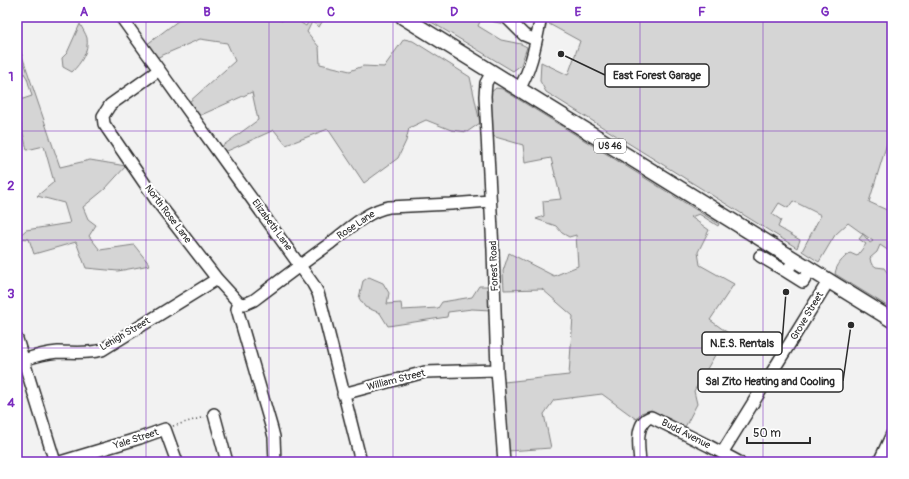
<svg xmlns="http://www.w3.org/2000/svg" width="909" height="479" font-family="Pangolin,sans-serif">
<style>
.green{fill:#d5d5d5;stroke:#808080}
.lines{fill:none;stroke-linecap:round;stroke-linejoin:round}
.minor-casing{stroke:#2b2b2b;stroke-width:14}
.major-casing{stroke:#2b2b2b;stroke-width:17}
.path{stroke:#2b2b2b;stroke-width:1.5;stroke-dasharray:1 3;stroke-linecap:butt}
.minor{stroke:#fff;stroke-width:11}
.major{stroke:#fff;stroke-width:14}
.grid{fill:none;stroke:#7b2cbf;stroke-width:1;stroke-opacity:0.55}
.labels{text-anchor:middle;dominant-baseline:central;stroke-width:4;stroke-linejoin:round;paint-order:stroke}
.shield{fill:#fff;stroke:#6b6b6b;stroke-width:1}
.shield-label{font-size:9px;font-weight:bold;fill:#2b2b2b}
.street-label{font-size:10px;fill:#2b2b2b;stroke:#fff}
.leader{fill:none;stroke:#2b2b2b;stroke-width:1.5}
.callout-dot{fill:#2b2b2b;stroke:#fff;stroke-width:1.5}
.callout{fill:#fff;stroke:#2b2b2b;stroke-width:1.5}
.callout-label{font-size:11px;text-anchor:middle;font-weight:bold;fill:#2b2b2b}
.neatline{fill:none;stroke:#7b2cbf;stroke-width:1.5}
.grid-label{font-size:13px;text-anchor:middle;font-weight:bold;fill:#7b2cbf}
</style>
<rect width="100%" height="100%" fill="#f2f2f2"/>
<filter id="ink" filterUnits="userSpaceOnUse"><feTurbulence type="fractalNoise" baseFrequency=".025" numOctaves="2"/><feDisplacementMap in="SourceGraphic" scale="8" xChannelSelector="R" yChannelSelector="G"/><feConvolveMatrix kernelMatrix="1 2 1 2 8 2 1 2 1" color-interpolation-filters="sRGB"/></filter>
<g filter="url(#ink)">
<path class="green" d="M 183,17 L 273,17 L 282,21 L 284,17 L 304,17 L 301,23 L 306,26 L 310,19 L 312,20 L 314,17 L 325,17 L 319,27 L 312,22 L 307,32 L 319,47 L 320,64 L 350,71 L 363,66 L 384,67 L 404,39 L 413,41 L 470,77 L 480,123 L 467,132 L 451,130 L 426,120 L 409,128 L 406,141 L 398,158 L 364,183 L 328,129 L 286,145 L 274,130 L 225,152 L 221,147 L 258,120 L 252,92 L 199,116 L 189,102 L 235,61 L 227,43 L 200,39 L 156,58 L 146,45 Z
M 423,17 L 500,17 L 509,25 L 481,19 L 478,26 L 501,40 L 521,44 L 527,47 L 521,65 L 513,71 Z
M 550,17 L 892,17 L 892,85 L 890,97 L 892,98 L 892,127 L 869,202 L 889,211 L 892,221 L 892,253 L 880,245 L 877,252 L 870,258 L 871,263 L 876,267 L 884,268 L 892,279 L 892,309 L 835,274 C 836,265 843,258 850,253 L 857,256 L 866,244 L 859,239 L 863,234 L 870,243 L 873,241 L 848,223 L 835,235 L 819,262 L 802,251 L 821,215 L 793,201 L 788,208 L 779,203 L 772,214 L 781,220 L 778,227 L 800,240 L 797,248 L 546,92 L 540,81 L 541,62 L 568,75 L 580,41 L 549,24 Z
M 80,24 C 82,28 86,34 87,38 C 89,51 81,63 72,72 L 63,67 L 62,58 L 67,53 Z
M 17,41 L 60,167 L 90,160 L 126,166 L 105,189 L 83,207 L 88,219 L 96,225 L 89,236 L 100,250 L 134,245 L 150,265 L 118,271 L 86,268 L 76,242 L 34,254 L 29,239 L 17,238 L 26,230 L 70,223 L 64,203 L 37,196 L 54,182 L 44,146 L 27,150 L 17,108 L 17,101 L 32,96 L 27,78 L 17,62 Z
M 496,88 L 502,89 L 719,224 L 718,226 L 699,214 L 691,217 L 709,230 L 698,252 L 700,265 L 734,284 L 710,320 L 728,333 L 694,391 L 697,404 L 685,427 L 651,410 L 641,413 L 636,419 L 602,394 L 554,400 L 544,414 L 551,448 L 508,451 L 504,382 L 569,375 L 573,316 L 542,289 L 504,290 L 503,271 L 509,253 L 554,276 L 578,266 L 576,235 L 569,237 L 562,233 L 556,226 L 536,219 L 544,216 L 543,201 L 561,199 L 551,158 L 525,163 L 523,145 L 492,136 L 490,93 Z
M 369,277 L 383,283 L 389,293 L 387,304 L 401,303 L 402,310 L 438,308 L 442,302 L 472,297 L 479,286 L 491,286 L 491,310 L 472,309 L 448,312 L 447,317 L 388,326 L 380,313 L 365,307 L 359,298 L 363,281 Z"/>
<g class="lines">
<defs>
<path id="minor" d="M 121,17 L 313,284 L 318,293 L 322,307 L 361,462
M 506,17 L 524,35 L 536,40
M 159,70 L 110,105 L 103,116 L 104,124 L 156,200 L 217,279 L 239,303 L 245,304 L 254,300 C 279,281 303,263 328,245 C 345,232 368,210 389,207 L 451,204 L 490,201
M 492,72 L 486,83 L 485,96 L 493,250 L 497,370 L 504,462
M 519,89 C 532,68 536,41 541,17
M 760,256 L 787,272
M 794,259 L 787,272 L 803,282 L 811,269
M 239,303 L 237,309 L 272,429 L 274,437 L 275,462
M 17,339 L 55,462
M 24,360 C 35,356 46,353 58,352 C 73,352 87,354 102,350 L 217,279
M 343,394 L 425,372 L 497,370
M 214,414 L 227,462
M 722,453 L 829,280
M 60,462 L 140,438 L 165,429 L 177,462
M 640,462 C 639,449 634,422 651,417 L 709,446 L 739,462
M 879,462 L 892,434"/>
<path id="major" d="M 403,17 L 892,320"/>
</defs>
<use href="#minor" class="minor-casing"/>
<use href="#major" class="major-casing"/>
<path class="path" d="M 173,426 L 204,417"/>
<use href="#minor" class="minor"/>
<use href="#major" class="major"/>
</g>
</g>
<path class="grid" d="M 146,17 L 146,462M 269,17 L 269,462M 393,17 L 393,462M 516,17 L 516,462M 640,17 L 640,462M 763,17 L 763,462M 17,131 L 892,131M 17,240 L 892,240M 17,348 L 892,348"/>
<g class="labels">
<rect class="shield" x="594" y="139" width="32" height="14" rx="3"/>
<g class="shield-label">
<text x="610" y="146">US 46</text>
</g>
<g class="street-label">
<text transform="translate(168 214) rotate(53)">North Rose Lane</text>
<text transform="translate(272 225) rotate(54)">Elizabeth Lane</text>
<text transform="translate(356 225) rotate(-34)">Rose Lane</text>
<text transform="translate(494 266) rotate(-92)">Forest Road</text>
<text transform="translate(807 316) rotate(-59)">Grove Street</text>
<text transform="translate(125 334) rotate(-30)">Lehigh Street</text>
<text transform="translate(396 380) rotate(-14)">William Street</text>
<text transform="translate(686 434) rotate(27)">Budd Avenue</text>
<text transform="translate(136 439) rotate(-18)">Yale Street</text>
</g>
</g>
<path class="leader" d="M561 54L605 75M786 292L782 343M851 325L843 381"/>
<g class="callout-dot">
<circle cx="561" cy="54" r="4"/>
<circle cx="786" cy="292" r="4"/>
<circle cx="851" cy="325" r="4"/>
</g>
<g class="callout">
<rect x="605" y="64" width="104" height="23" rx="4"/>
<rect x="702" y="332" width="80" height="23" rx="4"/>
<rect x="698" y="369" width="145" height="23" rx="4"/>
</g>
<g class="callout-label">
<text x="657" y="79">East Forest Garage</text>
<text x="742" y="347">N.E.S. Rentals</text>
<text x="770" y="385">Sal Zito Heating and Cooling</text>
</g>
<rect width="909" height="479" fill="none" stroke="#fff" stroke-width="44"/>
<path d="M747 437v6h63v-6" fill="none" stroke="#2b2b2b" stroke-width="2"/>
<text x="753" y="437" font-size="12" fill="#2b2b2b" stroke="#ffffff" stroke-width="3" paint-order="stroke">50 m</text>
<rect x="22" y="22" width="865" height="435" class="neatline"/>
<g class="grid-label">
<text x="84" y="16">A</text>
<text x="207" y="16">B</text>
<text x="331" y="16">C</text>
<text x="454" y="16">D</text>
<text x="578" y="16">E</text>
<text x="702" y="16">F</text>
<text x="825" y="16">G</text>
<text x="11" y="81">1</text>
<text x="11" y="190">2</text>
<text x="11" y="298">3</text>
<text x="11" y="407">4</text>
</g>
</svg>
